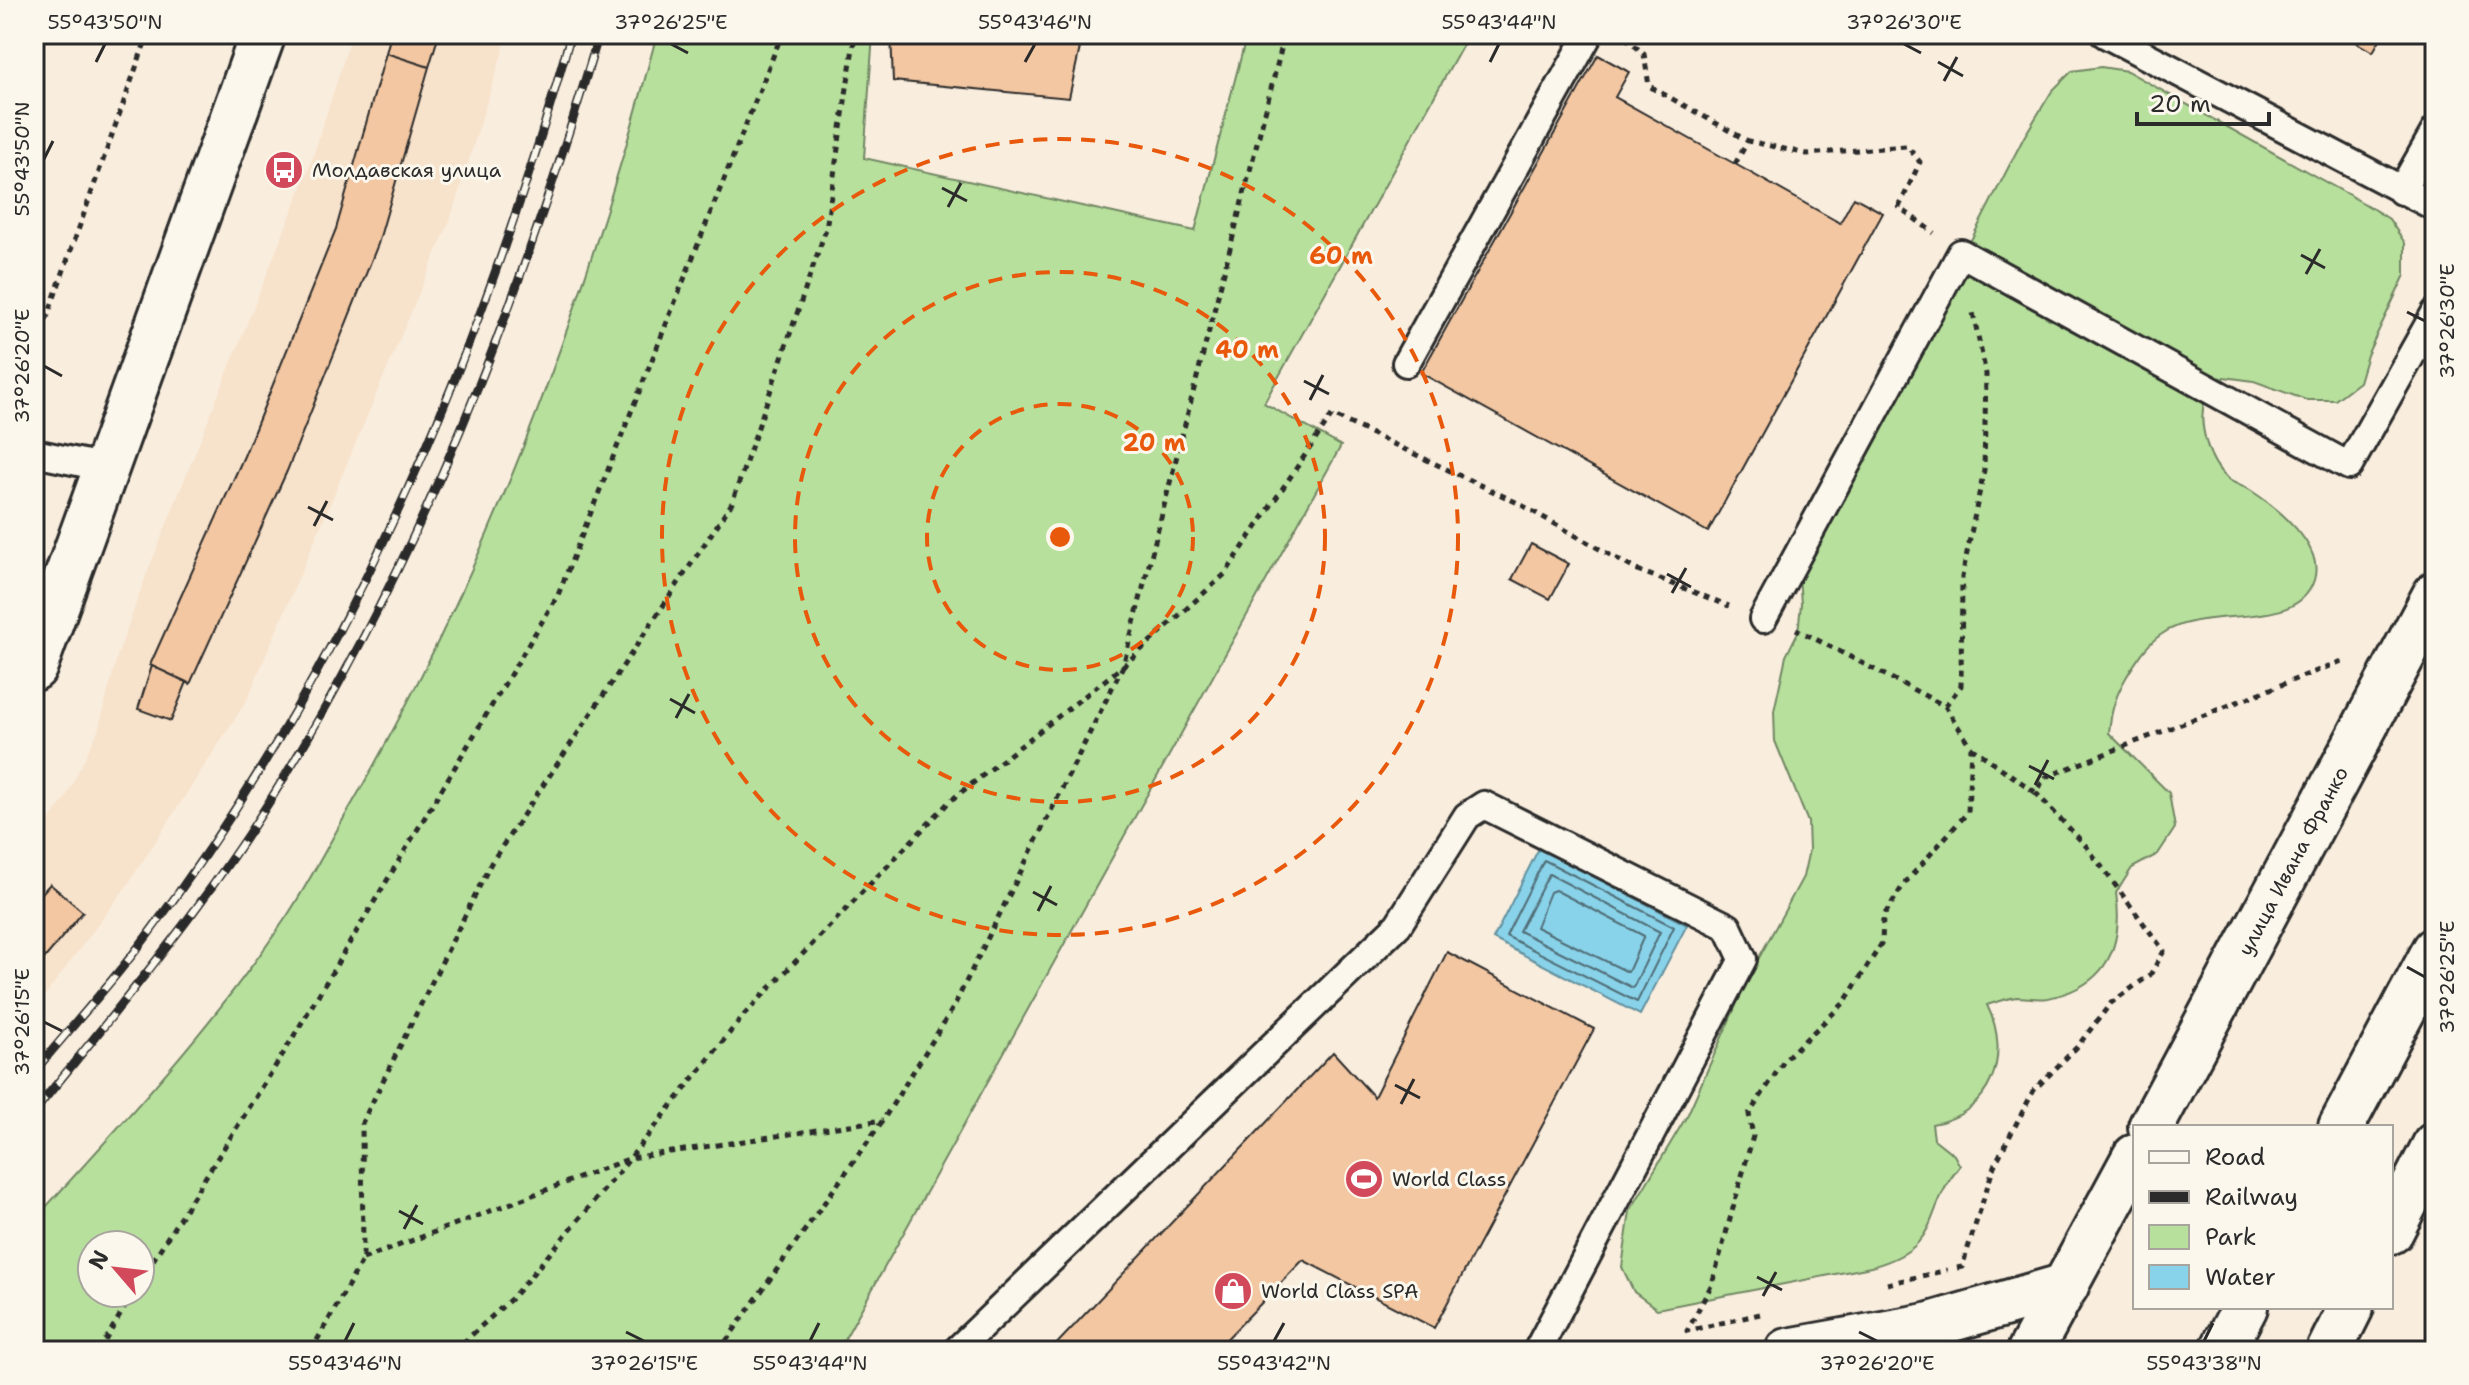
<svg xmlns="http://www.w3.org/2000/svg" width="2469" height="1385" font-family="'Shantell Sans',sans-serif">
<style>
.built{fill:#f7e2cb}
.green{fill:#b7e09c;stroke:#718664;stroke-width:2;fill-rule:evenodd}
.water{fill:#89d3ea;stroke:#63909e;stroke-width:2}
.lines{fill:none;stroke-linecap:round;stroke-linejoin:round}
.shore{stroke:#516e77;stroke-width:2}
.building{fill:#f3c7a2;stroke:#2b2b2b;stroke-width:2}
.service-casing{stroke:#2b2b2b;stroke-width:32}
.minor-casing{stroke:#2b2b2b;stroke-width:50}
.tertiary-casing{stroke:#2b2b2b;stroke-width:50}
.primary-casing{stroke:#2b2b2b;stroke-width:50}
.path{stroke:#2b2b2b;stroke-width:5;stroke-dasharray:6 6;stroke-linecap:butt}
.service{stroke:#fbf7ec;stroke-width:26}
.minor{stroke:#fbf7ec;stroke-width:44}
.tertiary{stroke:#fbf7ec;stroke-width:44}
.primary{stroke:#fbf7ec;stroke-width:44}
.rail-casing{stroke:#2b2b2b;stroke-width:9}
.rail{stroke:#fbf7ec;stroke-width:6;stroke-dasharray:18;stroke-linecap:butt}
.ticks{fill:none;stroke:#2b2b2b;stroke-width:3}
.ring{fill:none;stroke:#e8590c;stroke-width:4;stroke-dasharray:14 10}
.labels{text-anchor:middle;dominant-baseline:central;stroke-width:6;stroke-linejoin:round;paint-order:stroke}
.poi-label{font-size:20px;fill:#2b2b2b;stroke:#fbf7ec;text-anchor:start}
.street-label{font-size:20px;fill:#2b2b2b;stroke:#fbf7ec}
.centre{fill:#e8590c;stroke:#fbf7ec;stroke-width:4}
.ring-label{font-size:24px;text-anchor:middle;font-weight:bold;fill:#e8590c;stroke:#fbf7ec;stroke-width:6;stroke-linejoin:round;paint-order:stroke}
.neatline{fill:none;stroke:#2b2b2b;stroke-width:3}
.ticks-label{font-size:20px;text-anchor:middle;fill:#2b2b2b}
</style>
<rect width="100%" height="100%" fill="#f9eddd"/>
<filter id="ink" filterUnits="userSpaceOnUse"><feTurbulence type="fractalNoise" baseFrequency=".0125" numOctaves="2"/><feDisplacementMap in="SourceGraphic" scale="16" xChannelSelector="R" yChannelSelector="G"/><feConvolveMatrix kernelMatrix="1 2 1 2 8 2 1 2 1" color-interpolation-filters="sRGB"/></filter>
<g filter="url(#ink)">
<path class="built" d="M 352,34 L 508,34 L 450,220 L 247,700 L 126,887 L 34,1010 L 34,841 L 65,799 L 98,731 L 117,657 L 146,576 L 309,169 Z"/>
<path class="green" d="M 657,34 L 873,34 L 864,158 L 1195,231 L 1247,34 L 1469,34 L 1264,403 L 1341,446 L 838,1351 L 34,1351 L 34,1220 C 123,1123 213,1026 287,916 C 308,884 326,849 345,816 C 487,574 586,305 657,34 ZM 92,1245 L 140,1245 L 140,1293 L 92,1293 Z
M 2101,67 L 2127,71 L 2365,204 L 2389,219 L 2405,243 L 2405,275 L 2367,355 L 2359,382 L 2335,400 L 2306,400 L 2254,381 L 2224,377 C 2218,383 2208,392 2205,400 C 2197,424 2209,463 2228,479 C 2234,484 2243,486 2250,490 C 2275,506 2325,545 2314,580 C 2297,634 2207,603 2162,634 C 2148,643 2139,657 2130,671 C 2117,692 2111,708 2109,733 L 2169,793 L 2175,828 L 2158,854 L 2132,868 L 2116,893 C 2124,947 2107,986 2048,998 C 2038,1000 2027,997 2017,997 C 2007,998 1996,1002 1987,1005 C 2012,1055 1992,1114 1932,1124 L 1934,1139 L 1954,1155 L 1960,1166 C 1920,1214 1946,1246 1871,1267 L 1657,1309 L 1634,1292 L 1622,1267 L 1630,1211 L 1688,1114 L 1748,978 L 1803,877 L 1809,850 L 1808,822 L 1775,741 L 1774,711 L 1786,656 L 1798,632 L 1801,604 L 1799,575 L 2024,137 L 2052,91 L 2072,71 Z"/>
<path class="water" d="M 1539,848 L 1687,925 L 1640,1015 L 1493,939 Z"/>
<g class="lines">
<path class="shore" d="M 1544,860 L 1674,927 L 1637,1002 L 1506,936 Z
M 1549,874 L 1660,932 L 1633,988 L 1519,931 Z
M 1555,890 L 1644,936 L 1628,972 L 1536,927 L 1550,892 Z"/>
</g>
<path class="building" d="M 391,34 L 439,34 L 429,67 L 386,53 Z
M 891,34 L 1083,34 L 1069,98 L 893,81 Z
M 2341,34 L 2383,34 L 2373,52 Z
M 386,53 L 429,67 L 378,244 L 287,471 L 190,684 L 150,665 L 244,456 L 336,229 Z
M 1598,55 L 1629,72 L 1615,97 L 1735,164 L 1840,223 L 1854,197 L 1883,213 L 1708,532 L 1421,373 Z
M 1531,544 L 1569,564 L 1550,599 L 1512,579 Z
M 152,666 L 187,682 L 171,721 L 138,709 Z
M 50,884 L 83,912 L 34,971 L 34,902 Z
M 1447,952 L 1594,1029 L 1434,1328 L 1303,1260 L 1215,1351 L 1050,1351 L 1333,1052 L 1374,1097 Z"/>
<g class="lines">
<defs>
<path id="service" d="M 2105,34 L 2435,207
M 2401,191 L 2435,131
M 1406,363 L 1589,34
M 34,453 L 107,468
M 1763,619 L 1961,253 L 2349,466 L 2435,313
M 956,1351 L 1398,925 L 1467,816 L 1484,805 L 1728,927 L 1743,959 L 1537,1351"/>
<path id="minor" d="M 1788,1351 L 1927,1326 L 2066,1286"/>
<path id="tertiary" d="M 34,668 L 263,34
M 2151,1127 L 2435,595
M 2030,1351 L 2135,1157"/>
<path id="primary" d="M 2341,1127 L 2435,950
M 2391,1231 L 2435,1145
M 2222,1351 L 2245,1307
M 2329,1351 L 2351,1307"/>
</defs>
<use href="#service" class="service-casing"/>
<use href="#minor" class="minor-casing"/>
<use href="#tertiary" class="tertiary-casing"/>
<use href="#primary" class="primary-casing"/>
<path class="path" d="M 1625,37 L 1644,54 L 1649,86 L 1748,141
M 1735,164 L 1748,141 L 1807,154 L 1907,146 L 1920,162 L 1899,207 L 1934,233
M 34,354 L 148,34
M 1945,706 L 1961,686 L 1962,577 L 1984,470 L 1986,374 L 1972,308
M 1971,747 L 2035,792
M 363,1259 L 631,1158 L 883,1120
M 1957,1268 L 1962,1267 L 1994,1166 L 2034,1090 L 2077,1047 L 2111,1003 L 2150,975 L 2164,951 L 2087,847 L 2035,792 L 2046,777 L 2342,661
M 140,1281 L 283,1054 L 558,595 L 782,34
M 1887,1284 L 1947,1270
M 1760,1314 L 1687,1331 L 1712,1284 L 1753,1136 L 1749,1114 L 1786,1058 L 1844,1003 L 1882,943 L 1883,917 L 1904,884 L 1968,812 L 1971,747 L 1945,706 L 1796,629
M 99,1351 L 133,1293
M 311,1351 L 363,1259 L 362,1123 L 491,863 L 732,503 L 826,229 L 855,34
M 454,1351 L 512,1298 L 619,1172 L 743,1016 L 950,801 L 1123,666 L 1225,574 L 1332,415 L 1518,503 L 1635,569 L 1729,606
M 719,1351 L 883,1120 L 953,1008 L 1123,666 L 1285,34"/>
<use href="#service" class="service"/>
<use href="#minor" class="minor"/>
<use href="#tertiary" class="tertiary"/>
<use href="#primary" class="primary"/>
<defs>
<path id="rail" d="M 34,1072 C 71,1027 111,984 146,937 C 348,669 481,355 571,34
M 34,1112 C 115,1012 200,912 269,802 C 421,560 518,307 599,34"/>
</defs>
<use href="#rail" class="rail-casing"/>
<use href="#rail" class="rail"/>
</g>
</g>
<path class="ticks" d="M 671,44 L 688,53M 1904,44 L 1921,53M 96,62 L 105,44M 1025,62 L 1035,44M 1490,62 L 1499,44M 1938,62 L 1963,76M 1944,81 L 1957,57M 44,159 L 53,141M 942,188 L 967,201M 948,207 L 961,183M 2301,255 L 2325,268M 2306,274 L 2320,249M 2407,312 L 2425,321M 44,366 L 62,376M 1304,381 L 1329,394M 1310,400 L 1323,375M 308,507 L 333,520M 314,526 L 327,501M 1667,574 L 1691,587M 1672,593 L 1686,568M 670,699 L 695,713M 676,718 L 689,694M 2029,766 L 2054,779M 2035,785 L 2048,760M 1033,892 L 1057,905M 1038,911 L 1051,886M 2407,967 L 2425,977M 44,1022 L 62,1031M 1395,1085 L 1420,1098M 1401,1104 L 1414,1079M 399,1211 L 423,1224M 404,1229 L 417,1205M 1757,1277 L 1782,1290M 1763,1296 L 1776,1272M 626,1332 L 644,1341M 1859,1332 L 1877,1341M 345,1341 L 354,1323M 810,1341 L 819,1323M 1274,1341 L 1284,1323M 2204,1341 L 2213,1323"/>
<g class="ring">
<circle cx="1060" cy="537" r="133"/>
<circle cx="1060" cy="537" r="265"/>
<circle cx="1060" cy="537" r="398"/>
</g>
<defs>
<symbol id="bus-disc" viewBox="-11 -11 22 22"><circle r="9.5" fill="#d1495b" stroke="#fbf7ec"/><path d="M-5-6H5V4H4V6H2V4H-2V6H-4V4H-5ZM-3.5-4V0h7V-4ZM-3.5 1.2v1.5H-2V1.2ZM2 1.2v1.5H3.5V1.2Z" fill="#fff"/></symbol>
<symbol id="stadium-disc" viewBox="-11 -11 22 22"><circle r="9.5" fill="#d1495b" stroke="#fbf7ec"/><path d="M0-5a6.5 5 0 1 0 0 10a6.5 5 0 1 0 0-10ZM-3.5-1.8h7v3.6h-7Z" fill="#fff"/></symbol>
<symbol id="shop-disc" viewBox="-11 -11 22 22"><circle r="9.5" fill="#d1495b" stroke="#fbf7ec"/><path d="M-5-2.5h2.3a2.7 3.5 0 0 1 5.4 0H5L5.5 6h-11ZM-1.5-2.5h3a1.5 2.3 0 0 0-3 0Z" fill="#fff"/></symbol>
</defs>
<g fill-rule="evenodd">
<use href="#bus-disc" x="262" y="148" width="44" height="44"/>
<use href="#stadium-disc" x="1342" y="1157" width="44" height="44"/>
<use href="#shop-disc" x="1211" y="1269" width="44" height="44"/>
</g>
<g class="labels">
<g class="poi-label">
<text x="312" y="170">Молдавская улица</text>
<text x="1392" y="1179">World Class</text>
<text x="1261" y="1291">World Class SPA</text>
</g>
<g class="street-label">
<text transform="translate(2293 861) rotate(-62)">улица Ивана Франко</text>
</g>
</g>
<circle cx="1060" cy="537" r="12" class="centre"/>
<g class="ring-label">
<text x="1341" y="264">60 m</text>
<text x="1247" y="358">40 m</text>
<text x="1154" y="451">20 m</text>
</g>
<rect width="2469" height="1385" fill="none" stroke="#fbf7ec" stroke-width="88"/>
<rect x="2133" y="1125" width="260" height="184" fill="#fbf7ec" stroke="#a8a59f" stroke-width="2"/>
<rect x="2149" y="1151" width="40" height="12" fill="#fbf7ec" stroke="#a8a59f" stroke-width="2"/>
<text x="2205" y="1165" font-size="24" fill="#2b2b2b">Road</text>
<rect x="2149" y="1191" width="40" height="12" fill="#2b2b2b" stroke="#a8a59f" stroke-width="2"/>
<text x="2205" y="1205" font-size="24" fill="#2b2b2b">Railway</text>
<rect x="2149" y="1225" width="40" height="24" fill="#b7e09c" stroke="#a8a59f" stroke-width="2"/>
<text x="2205" y="1245" font-size="24" fill="#2b2b2b">Park</text>
<rect x="2149" y="1265" width="40" height="24" fill="#89d3ea" stroke="#a8a59f" stroke-width="2"/>
<text x="2205" y="1285" font-size="24" fill="#2b2b2b">Water</text>
<g transform="translate(116 1269) rotate(298)"><circle r="38" fill="#fbf7ec" stroke="#a8a59f" stroke-width="2"/>
<path d="M0-6L14 30L0 20L-14 30Z" fill="#d1495b"/>
<text y="-12" font-size="22" font-weight="bold" text-anchor="middle" fill="#2b2b2b">N</text>
</g>
<path d="M2137 112v12h132v-12" fill="none" stroke="#2b2b2b" stroke-width="4"/>
<text x="2149" y="112" font-size="24" fill="#2b2b2b" stroke="#fbf7ec" stroke-width="6" paint-order="stroke">20 m</text>
<rect x="44" y="44" width="2381" height="1297" class="neatline"/>
<g class="ticks-label">
<text x="105" y="29">55°43'50"N</text>
<text x="671" y="29">37°26'25"E</text>
<text x="1035" y="29">55°43'46"N</text>
<text x="1499" y="29">55°43'44"N</text>
<text x="1904" y="29">37°26'30"E</text>
<text transform="translate(22 159) rotate(-90)" y="7">55°43'50"N</text>
<text transform="translate(2447 321) rotate(-90)" y="7">37°26'30"E</text>
<text transform="translate(22 366) rotate(-90)" y="7">37°26'20"E</text>
<text transform="translate(2447 977) rotate(-90)" y="7">37°26'25"E</text>
<text transform="translate(22 1022) rotate(-90)" y="7">37°26'15"E</text>
<text x="345" y="1370">55°43'46"N</text>
<text x="644" y="1370">37°26'15"E</text>
<text x="810" y="1370">55°43'44"N</text>
<text x="1274" y="1370">55°43'42"N</text>
<text x="1877" y="1370">37°26'20"E</text>
<text x="2204" y="1370">55°43'38"N</text>
</g>
</svg>
